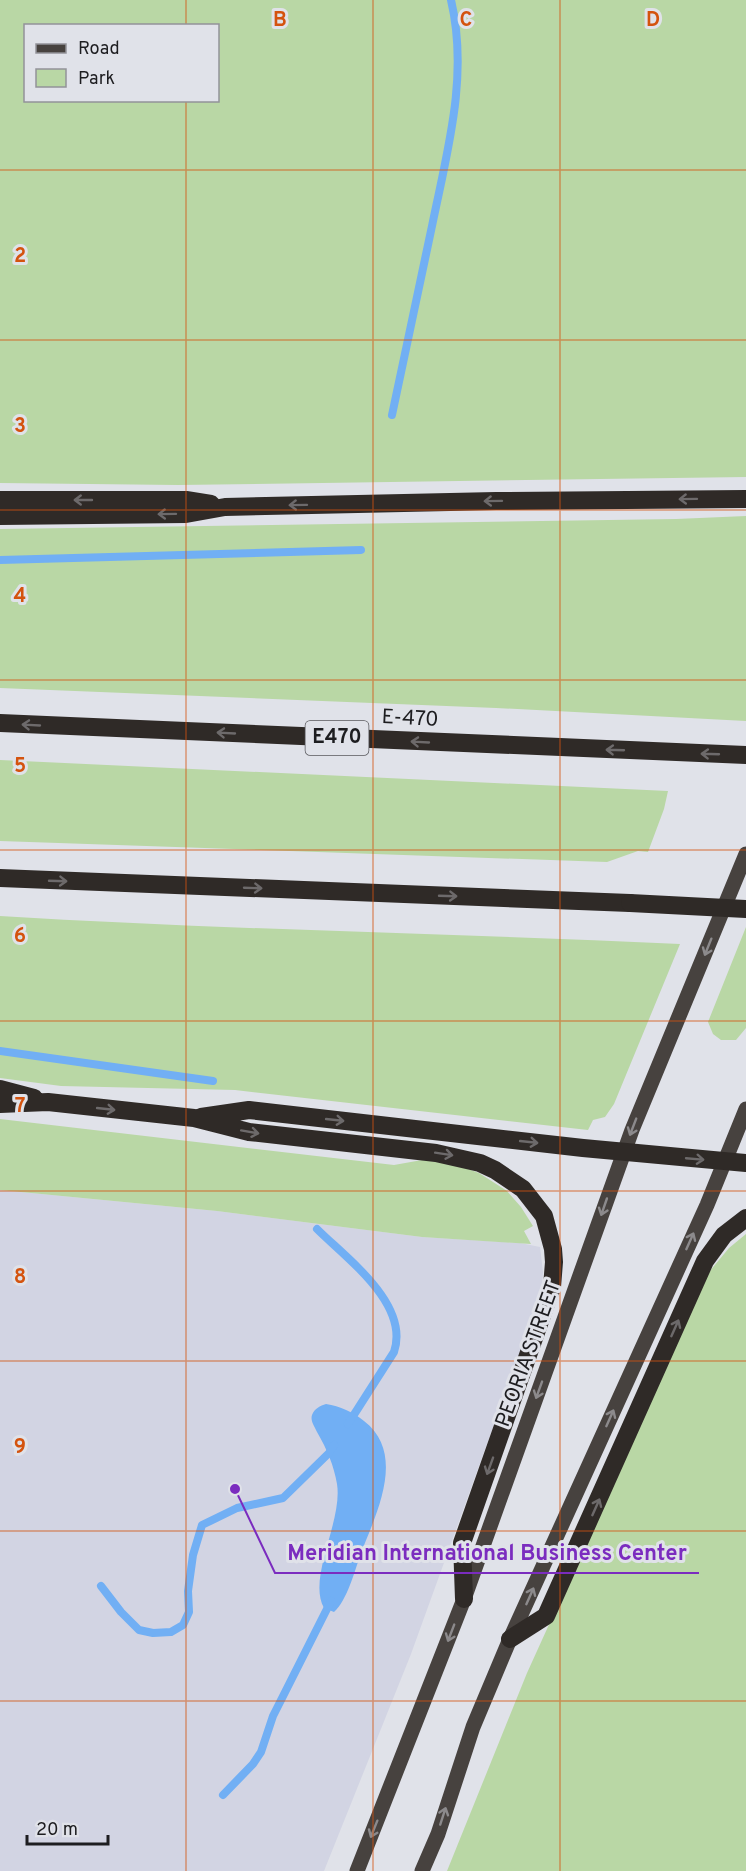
<svg xmlns="http://www.w3.org/2000/svg" width="746" height="1871" font-family="Overpass,sans-serif">
<style>
.built{fill:#d2d4e3}
.green{fill:#b9d7a5;fill-rule:evenodd}
.water{fill:#71aff4}
.lines{fill:none;stroke-linecap:round;stroke-linejoin:round}
.stream{stroke:#71aff4;stroke-width:8}
.major{stroke:#47423f;stroke-width:15}
.highway{stroke:#2f2a27;stroke-width:18}
.highway-bridge{stroke:#2f2a27;stroke-width:18}
.oneway{stroke:#6d6a6b}
.oneway2{stroke:#8c8a8c}
.grid{fill:none;stroke:#d4530e;stroke-width:1.5;stroke-opacity:0.55}
.labels{text-anchor:middle;dominant-baseline:central;stroke-width:6;stroke-linejoin:round;paint-order:stroke}
.shield{fill:#e0e2e9;stroke:#58585c;stroke-width:1.5}
.shield-label{font-size:20px;font-weight:bold;fill:#1d1d20}
.street-label{font-size:21px;fill:#1d1d20;stroke:#e0e2e9}
.grid-label{font-size:20px;text-anchor:middle;font-weight:bold;fill:#d4530e;stroke:#e0e2e9;stroke-width:6;stroke-linejoin:round;paint-order:stroke}
.leader{fill:none;stroke:#7b2cbf;stroke-width:2}
.callout-dot{fill:#7b2cbf;stroke:#e0e2e9;stroke-width:2}
.callout-label{font-size:22px;text-anchor:middle;font-weight:bold;fill:#7b2cbf;stroke:#e0e2e9;stroke-width:6;stroke-linejoin:round;paint-order:stroke}
</style>
<rect width="100%" height="100%" fill="#e0e2e9"/>
<path class="built" d="M 0,1190 L 217,1211 L 422,1237 L 520,1243 L 540,1247 L 543,1272 L 542,1285 L 530,1325 L 411,1654 L 324,1871 L 0,1871 Z"/>
<path class="green" d="M 0,0 L 746,0 L 746,477 L 178,485 L 0,483 ZM 26,26 L 218,26 L 218,100 L 26,100 Z
M 746,516 L 746,721 L 496,708 L 0,688 L 0,529 L 676,519 Z
M 0,760 L 668,791 L 664,809 L 648,852 L 638,851 L 607,862 L 0,841 Z
M 0,916 C 226,930 453,933 680,944 L 614,1104 L 605,1117 L 593,1120 L 588,1130 L 235,1090 L 61,1086 L 0,1078 Z
M 746,927 L 746,1028 L 736,1040 L 721,1040 L 713,1034 L 708,1022 Z
M 0,1119 L 394,1165 L 422,1160 L 455,1164 L 479,1173 L 507,1191 L 521,1207 L 533,1226 L 524,1231 L 531,1244 L 422,1237 L 217,1211 L 0,1190 Z
M 746,1234 L 746,1871 L 447,1871 L 527,1673 L 709,1272 L 729,1248 Z"/>
<path class="water" d="M 326,1404 C 340,1406 353,1412 364,1421 C 407,1454 376,1514 361,1553 C 355,1570 347,1601 334,1612 L 324,1608 C 307,1578 343,1521 337,1484 C 334,1466 327,1449 317,1432 C 315,1427 310,1421 312,1415 C 315,1408 320,1406 326,1404 Z"/>
<g class="lines">
<path class="stream" d="M 392,415 C 405,352 419,289 432,226 C 447,152 469,76 451,0
M 0,560 L 361,550
M 0,1051 L 213,1081
M 317,1229 C 347,1259 410,1304 394,1352 L 348,1424
M 101,1586 L 121,1612 L 139,1630 L 153,1633 L 171,1632 L 183,1625 L 189,1612 L 188,1591 L 193,1555 L 202,1525 L 237,1508 L 283,1498 L 329,1453 L 334,1445
M 223,1795 L 253,1764 L 261,1752 L 273,1716 L 331,1601"/>
<path class="major" d="M 357,1871 L 464,1599 L 632,1130 L 746,854
M 422,1871 L 438,1834 L 473,1727 L 510,1639 L 707,1205 L 746,1109"/>
<path class="highway" d="M 0,500 L 186,500 L 211,504
M 0,516 L 186,514 L 225,507 L 496,501 L 746,499
M 0,723 L 746,755
M 0,878 L 630,903
M 0,1089 L 34,1098
M 0,1104 L 48,1102 L 194,1118 L 249,1132 L 436,1153 L 480,1163 L 495,1170 L 523,1189 L 544,1216 L 553,1249 L 554,1262 L 552,1287 L 462,1543 L 464,1599
M 201,1117 L 249,1110 L 583,1148 L 746,1163
M 510,1639 L 546,1616 L 705,1261 L 724,1235 L 746,1218"/>
<path class="highway-bridge" d="M 630,903 L 746,909"/>
</g>
<defs><path id="oneway-shaft" d="M-6 0H5M1.5-3L5.5 0L1.5 3" fill="none" stroke-width="1.6" stroke-linecap="round" stroke-linejoin="round" transform="scale(1.5)"/></defs>
<g class="oneway">
<use href="#oneway-shaft" transform="translate(688 499) rotate(179)"/>
<use href="#oneway-shaft" transform="translate(83 500) rotate(-180)"/>
<use href="#oneway-shaft" transform="translate(493 501) rotate(179)"/>
<use href="#oneway-shaft" transform="translate(298 505) rotate(179)"/>
<use href="#oneway-shaft" transform="translate(167 514) rotate(179)"/>
<use href="#oneway-shaft" transform="translate(31 725) rotate(-177)"/>
<use href="#oneway-shaft" transform="translate(226 733) rotate(-177)"/>
<use href="#oneway-shaft" transform="translate(420 742) rotate(-177)"/>
<use href="#oneway-shaft" transform="translate(615 750) rotate(-178)"/>
<use href="#oneway-shaft" transform="translate(710 754) rotate(-178)"/>
<use href="#oneway-shaft" transform="translate(58 881) rotate(2)"/>
<use href="#oneway-shaft" transform="translate(253 888) rotate(2)"/>
<use href="#oneway-shaft" transform="translate(448 896) rotate(2)"/>
<use href="#oneway-shaft" transform="translate(106 1109) rotate(6)"/>
<use href="#oneway-shaft" transform="translate(335 1120) rotate(6)"/>
<use href="#oneway-shaft" transform="translate(250 1132) rotate(10)"/>
<use href="#oneway-shaft" transform="translate(529 1142) rotate(6)"/>
<use href="#oneway-shaft" transform="translate(444 1154) rotate(9)"/>
<use href="#oneway-shaft" transform="translate(695 1159) rotate(5)"/>
<use href="#oneway-shaft" transform="translate(675 1328) rotate(-66)"/>
<use href="#oneway-shaft" transform="translate(490 1466) rotate(110)"/>
<use href="#oneway-shaft" transform="translate(596 1507) rotate(-66)"/>
</g>
<g class="oneway2">
<use href="#oneway-shaft" transform="translate(708 947) rotate(112)"/>
<use href="#oneway-shaft" transform="translate(633 1127) rotate(111)"/>
<use href="#oneway-shaft" transform="translate(604 1207) rotate(109)"/>
<use href="#oneway-shaft" transform="translate(690 1241) rotate(-66)"/>
<use href="#oneway-shaft" transform="translate(539 1390) rotate(110)"/>
<use href="#oneway-shaft" transform="translate(610 1418) rotate(-66)"/>
<use href="#oneway-shaft" transform="translate(530 1596) rotate(-66)"/>
<use href="#oneway-shaft" transform="translate(451 1633) rotate(111)"/>
<use href="#oneway-shaft" transform="translate(443 1816) rotate(-72)"/>
<use href="#oneway-shaft" transform="translate(374 1829) rotate(112)"/>
</g>
<path class="grid" d="M 186,0 L 186,26M 373,0 L 373,1871M 560,0 L 560,1871M 186,100 L 186,1871M 0,170 L 746,170M 0,340 L 746,340M 0,510 L 746,510M 0,680 L 746,680M 0,850 L 746,850M 0,1021 L 746,1021M 0,1191 L 746,1191M 0,1361 L 746,1361M 0,1531 L 746,1531M 0,1701 L 746,1701"/>
<g class="labels">
<rect class="shield" x="305.5" y="721" width="63" height="34" rx="4.5"/>
<g class="shield-label">
<text x="337" y="738">E470</text>
</g>
<g class="street-label">
<text transform="translate(410 719) rotate(3)">E-470</text>
<text transform="translate(529 1354) rotate(-70)">PEORIA STREET</text>
</g>
</g>
<g class="grid-label">
<text x="280" y="26">B</text>
<text x="466" y="26">C</text>
<text x="653" y="26">D</text>
<text x="20" y="262">2</text>
<text x="20" y="432">3</text>
<text x="20" y="602">4</text>
<text x="20" y="772">5</text>
<text x="20" y="942">6</text>
<text x="20" y="1112">7</text>
<text x="20" y="1283">8</text>
<text x="20" y="1453">9</text>
</g>
<path class="leader" d="M235 1489L275 1573H699"/>
<circle class="callout-dot" cx="235" cy="1489" r="6"/>
<g class="callout-label">
<text x="487" y="1560">Meridian International Business Center</text>
</g>
<rect x="24" y="24" width="195" height="78" fill="#e0e2e9" stroke="#929399" stroke-width="1.5"/>
<rect x="36" y="44" width="30" height="9" fill="#47423f" stroke="#929399" stroke-width="1.5"/>
<text x="78" y="54" font-size="18" fill="#1d1d20">Road</text>
<rect x="36" y="69" width="30" height="18" fill="#b9d7a5" stroke="#929399" stroke-width="1.5"/>
<text x="78" y="84" font-size="18" fill="#1d1d20">Park</text>
<path d="M27 1835v9h81v-9" fill="none" stroke="#1d1d20" stroke-width="3"/>
<text x="36" y="1835" font-size="18" fill="#1d1d20" stroke="#e0e2e9" stroke-width="4.5" paint-order="stroke">20 m</text>
</svg>
